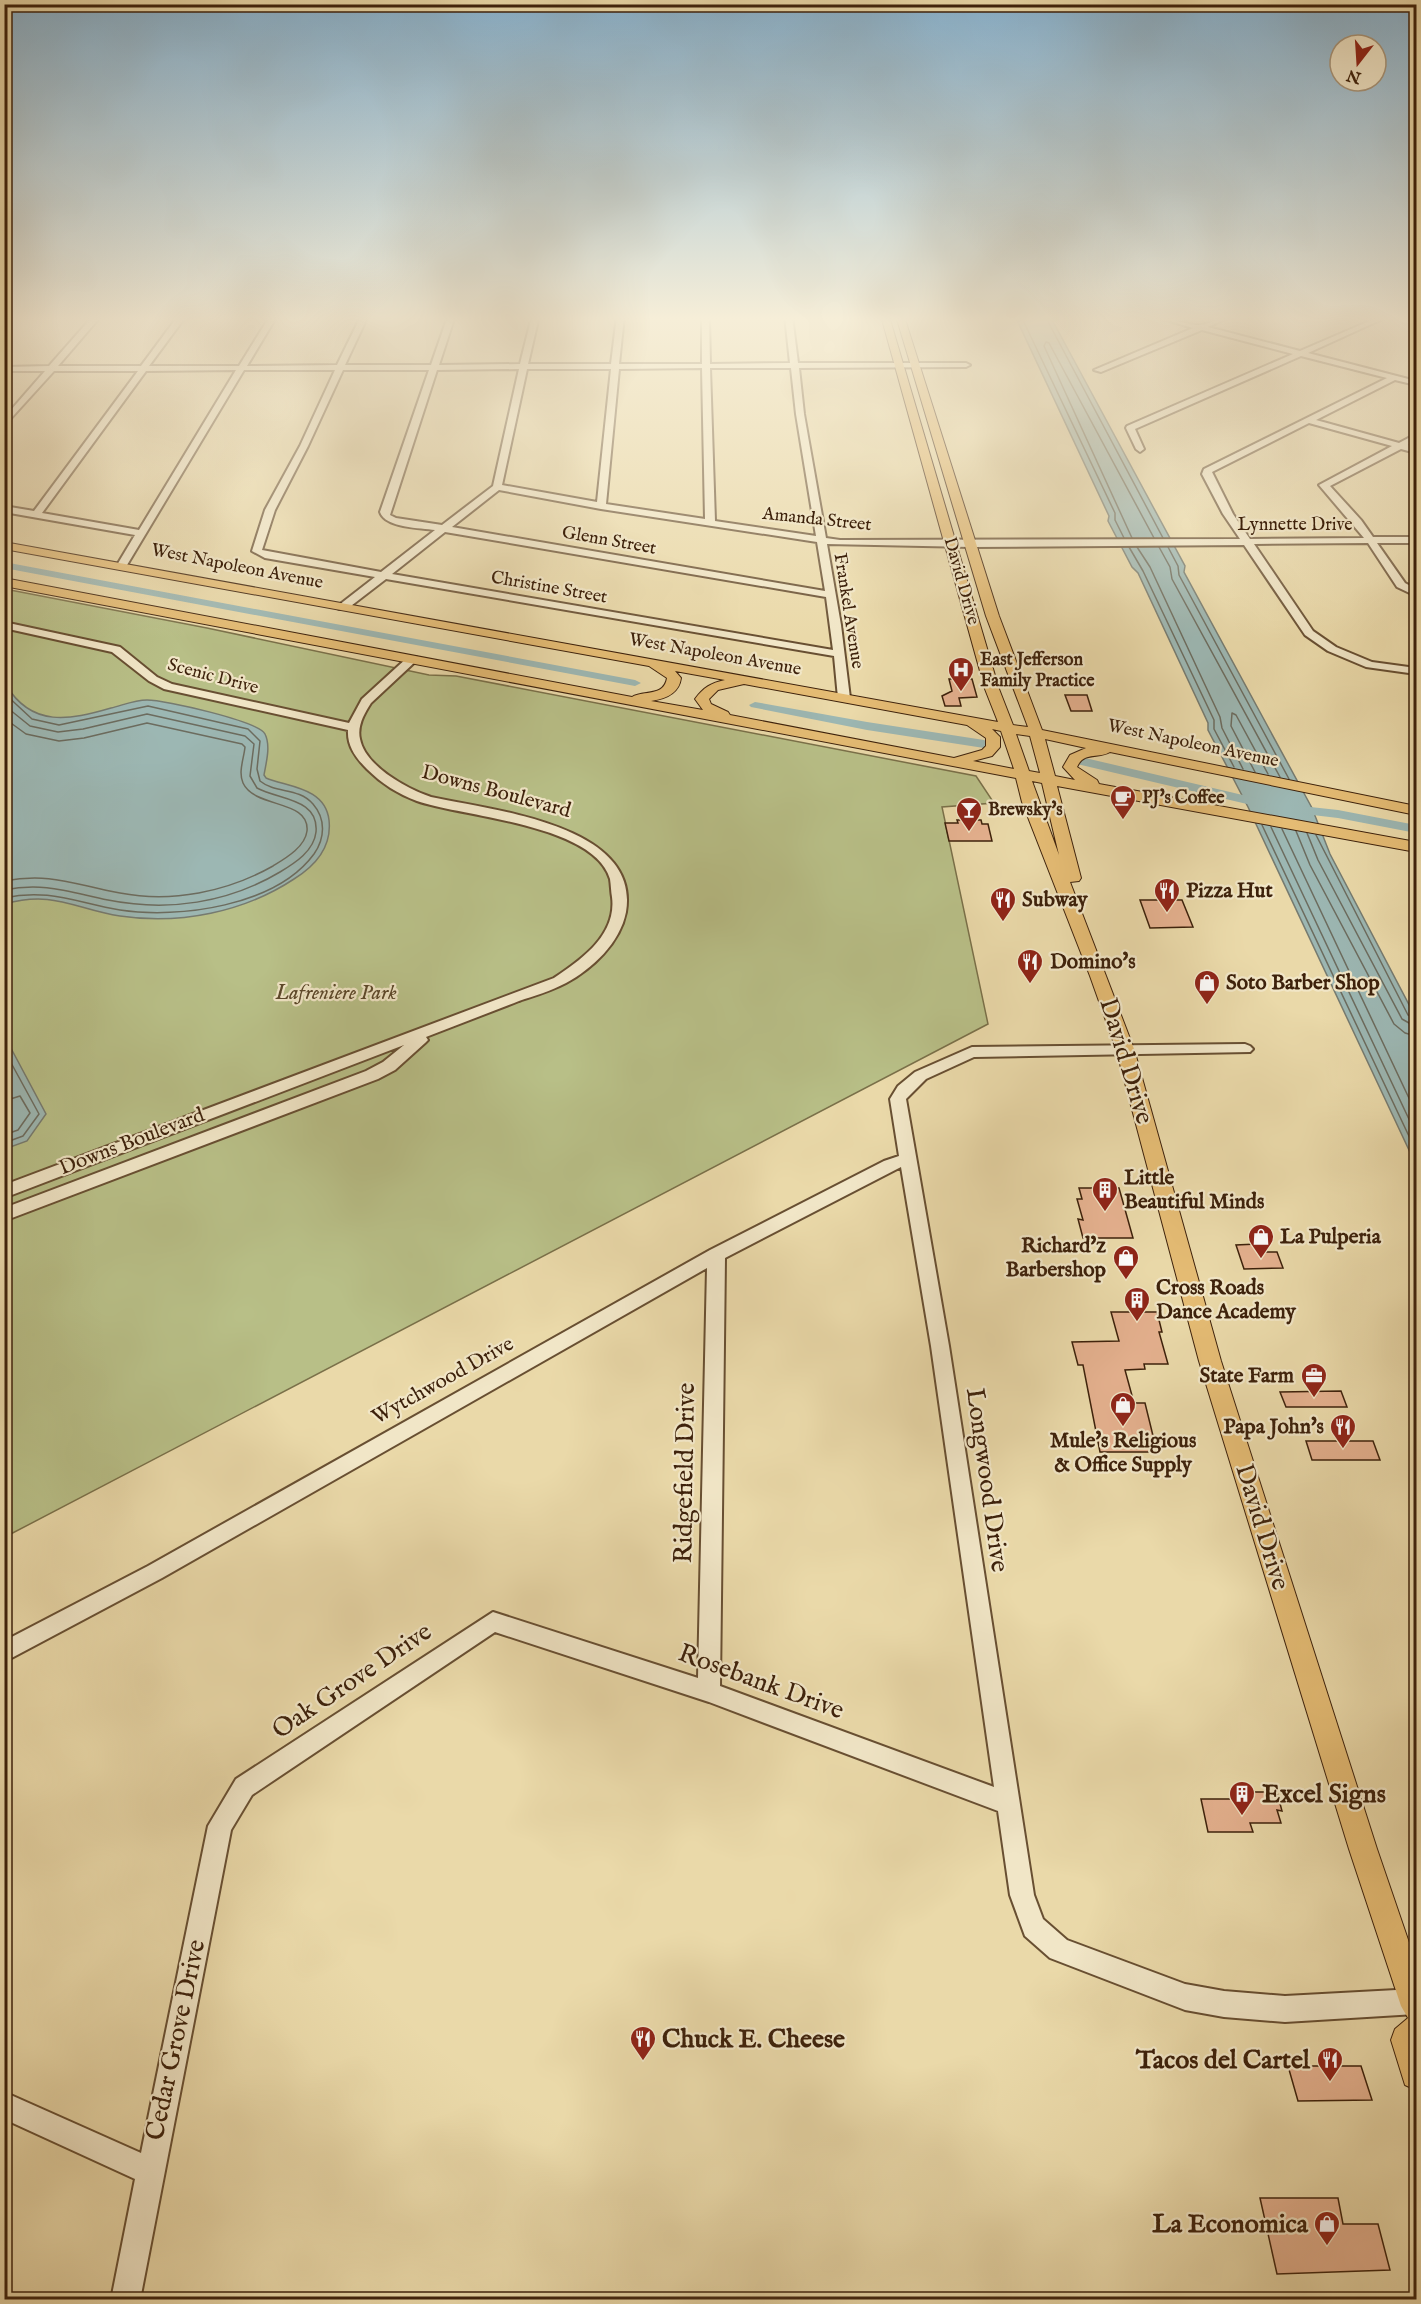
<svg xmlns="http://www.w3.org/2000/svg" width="1421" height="2304" font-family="'IM FELL English',serif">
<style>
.green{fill:#b8bf87;stroke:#7a7049;stroke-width:1.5}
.water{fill:#9cb7b3;stroke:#767b70;stroke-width:1.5}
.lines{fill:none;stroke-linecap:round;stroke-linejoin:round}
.shore{stroke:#6c6c5f;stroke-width:1.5}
.canal{fill:#9cb7b3;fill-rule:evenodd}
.building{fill:#e5b18f;stroke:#3d210b;stroke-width:1.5}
.minor-casing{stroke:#684f32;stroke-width:4}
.major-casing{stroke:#3d210b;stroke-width:2}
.minor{fill:#f1e6c7;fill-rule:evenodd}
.major{fill:#e5bc74;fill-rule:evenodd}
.labels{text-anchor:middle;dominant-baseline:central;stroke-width:4.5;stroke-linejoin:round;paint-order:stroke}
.far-street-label{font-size:18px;fill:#3d210b;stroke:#f1e6c7}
.far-poi-label{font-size:18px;font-weight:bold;fill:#3d210b;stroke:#f1e6c7;text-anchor:start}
.street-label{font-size:21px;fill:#3d210b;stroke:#f1e6c7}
.poi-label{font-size:21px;font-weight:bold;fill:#3d210b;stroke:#f1e6c7;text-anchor:start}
.park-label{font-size:21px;font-style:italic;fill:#5c482a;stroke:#f1e6c7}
.near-street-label{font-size:26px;fill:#3d210b;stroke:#f1e6c7}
.near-poi-label{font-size:26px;font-weight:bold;fill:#3d210b;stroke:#f1e6c7;text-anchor:start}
</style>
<rect width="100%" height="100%" fill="#ead9a9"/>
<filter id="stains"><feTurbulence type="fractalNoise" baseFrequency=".00333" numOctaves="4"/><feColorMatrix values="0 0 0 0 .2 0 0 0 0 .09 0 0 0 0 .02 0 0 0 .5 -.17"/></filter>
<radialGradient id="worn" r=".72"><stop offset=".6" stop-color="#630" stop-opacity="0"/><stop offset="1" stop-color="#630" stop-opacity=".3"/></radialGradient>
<path class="green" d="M 5,589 L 207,628 L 429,675 L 456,676 L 976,776 L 994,803 L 942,807 L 988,1024 L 5,1537 Z"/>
<path class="water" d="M 1015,316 L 1050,316 L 1185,566 L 1184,572 L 1312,808 L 1330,854 L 1416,1018 L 1416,1165 L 1248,807 L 1208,730 L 1208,723 L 1138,573 L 1132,567 L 1108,521 L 1109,516 Z
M 5,658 L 7,668 L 6,685 C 32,728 70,720 111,708 C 123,705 135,700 147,700 C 165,700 258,721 265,734 C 271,746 266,763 264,775 L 266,778 C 287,787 325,787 329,820 C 332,847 315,866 294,879 C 244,912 180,925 120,916 C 75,909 53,890 5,904 Z
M 5,1037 L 46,1114 L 27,1141 L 5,1149 L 5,1091 L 8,1087 L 5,1080 Z"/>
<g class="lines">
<path class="shore" d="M 1021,316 L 1115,513 L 1115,520 L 1124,538
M 1045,316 L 1163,538
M 1132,538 L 1044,346 L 1046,342 L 1049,343 L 1154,538
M 1129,547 L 1143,571 L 1214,720 L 1214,729 L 1234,767
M 1137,547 L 1150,567 L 1220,717 L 1222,728 L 1243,769
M 1159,547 L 1170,567 L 1172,579 L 1280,777
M 1168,547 L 1178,566 L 1179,575 L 1289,779
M 4,693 L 32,719 L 59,725 L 148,706 L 248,729 L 260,741 L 257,769 L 260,781 C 276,794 298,787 313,804 C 326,819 325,838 314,854 C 276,906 179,919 120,910 C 77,903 49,888 4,898
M 4,705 L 30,726 L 58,732 L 83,729 L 147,714 L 245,736 L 254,744 L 250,776 L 257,788 C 279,800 319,798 316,832 C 314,851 295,863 280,872 C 228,903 168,912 108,900 C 69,892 44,882 4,890
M 4,718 L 26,734 L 59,741 L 84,738 L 147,723 L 242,744 L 245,747 C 244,758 238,772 243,783 C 255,809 310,799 307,831 C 305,847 286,858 273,866 C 227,892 172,903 120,893 C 75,885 51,872 4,881
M 1255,772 L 1231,726 L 1232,713 L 1236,715 L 1268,774
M 1262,825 L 1416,1151
M 1271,827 L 1416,1134
M 1282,829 L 1416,1113
M 1296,831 L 1310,865 L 1394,1024 L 1405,1033 L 1416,1036
M 1307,833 L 1318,860 L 1402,1019 L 1416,1027
M 1316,835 L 1408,1015 L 1416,1019
M 4,1050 L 39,1114 L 23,1136 L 4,1143
M 4,1101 L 20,1096 L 30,1113 L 18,1130 L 4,1135"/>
<path class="canal" d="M 4,562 L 635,680 L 641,683 L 635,686 L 4,568 Z
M 755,702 L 867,722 L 984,740 L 990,744 L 984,748 L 867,730 L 751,707 L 749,705 Z
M 1081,757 L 1264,800 L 1270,804 L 1264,808 L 1077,764 L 1077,758 Z
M 1292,805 L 1338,810 L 1416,825 L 1416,833 L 1338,818 L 1287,812 L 1286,809 L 1287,806 Z"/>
</g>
<path class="building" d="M 949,679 L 972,679 L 977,697 L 959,698 L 961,706 L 945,706 L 942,696 L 952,691 Z
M 1065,695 L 1087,695 L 1092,711 L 1071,711 Z
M 957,820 L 981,820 L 982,824 L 988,824 L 992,841 L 949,841 L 945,823 L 958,823 Z
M 1140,900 L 1182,900 L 1193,927 L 1150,928 Z
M 1079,1188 L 1119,1188 L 1133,1238 L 1083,1238 L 1078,1219 L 1083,1220 L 1077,1199 L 1082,1199 Z
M 1257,1244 L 1260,1252 L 1277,1252 L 1283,1268 L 1244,1269 L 1236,1245 Z
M 1111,1312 L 1157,1312 L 1162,1332 L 1159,1332 L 1168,1364 L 1144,1364 L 1145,1369 L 1125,1370 L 1134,1403 L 1145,1403 L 1157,1452 L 1100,1452 L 1083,1365 L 1078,1365 L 1072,1342 L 1119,1341 Z
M 1341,1391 L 1347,1407 L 1286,1407 L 1280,1392 Z
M 1306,1441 L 1373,1441 L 1380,1460 L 1312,1460 Z
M 1233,1792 L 1277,1792 L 1282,1811 L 1277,1810 L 1281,1823 L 1250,1823 L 1253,1832 L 1208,1832 L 1201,1799 L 1235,1799 Z
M 1288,2066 L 1361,2066 L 1372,2100 L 1298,2101 Z
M 1260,2198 L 1338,2198 L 1343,2224 L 1378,2224 L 1390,2270 L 1277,2274 Z"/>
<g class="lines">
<defs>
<path id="minor" d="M 7,316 L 15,316 L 4,324 L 4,318 Z
M 93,316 L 101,316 L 58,366 L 141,366 L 178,316 L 186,316 L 149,366 L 239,366 L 270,316 L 277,316 L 247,366 L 337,365 L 361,316 L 368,316 L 345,365 L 431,365 L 448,316 L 455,316 L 439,365 L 520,364 L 532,316 L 539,316 L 528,364 L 611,364 L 617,316 L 624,316 L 619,364 L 702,364 L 702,316 L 709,316 L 710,364 L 790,363 L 785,316 L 792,316 L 798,363 L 966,363 L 970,365 L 966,367 L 799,368 L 804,414 L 826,538 L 840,540 L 1240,539 L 1223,514 L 1202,474 L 1204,469 L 1387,378 L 1301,356 L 1135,429 L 1144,449 L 1140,452 L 1136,449 L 1126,428 L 1127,426 L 1293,354 L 1202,330 L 1101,372 L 1094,370 L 1193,328 L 1153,316 C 1168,316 1188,326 1200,325 C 1211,324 1220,316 1232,316 L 1208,327 L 1300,351 L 1381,316 L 1389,316 L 1308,353 L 1416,381 L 1416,385 L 1395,380 L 1316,420 L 1399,443 L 1416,434 L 1416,440 L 1408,445 L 1416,447 L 1416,453 L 1401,449 L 1330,486 L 1361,520 L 1373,537 L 1416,537 L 1416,543 L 1377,543 L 1405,583 L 1416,589 L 1416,596 L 1397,587 L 1368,543 L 1254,544 L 1313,631 L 1336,647 L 1372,662 L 1416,668 L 1416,674 L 1366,667 L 1328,651 L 1305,635 L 1244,545 L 971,547 L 827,544 L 841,625 L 850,698 L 844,701 L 838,698 L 834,656 L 386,579 L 347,609 L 339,609 L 339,605 L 375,577 L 265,558 L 252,551 L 265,510 L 300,446 L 335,370 L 244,370 L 127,565 L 118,567 L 117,565 L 135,535 L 4,512 L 4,506 L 34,511 L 138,371 L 54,371 L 4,426 L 4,418 L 45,371 L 4,371 L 4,367 L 49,366 ZM 702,368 L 705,519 L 606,504 L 619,369 ZM 710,368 L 791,368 L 796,414 L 816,536 L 715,521 ZM 519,369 L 493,486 L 442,525 L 396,518 L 390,515 L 437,370 ZM 527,369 L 611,369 L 597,502 L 502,485 ZM 236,370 L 139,530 L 42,513 L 146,371 ZM 343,370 L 429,370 L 380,512 C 385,528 421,528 435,530 L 381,572 L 262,550 L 275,510 L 308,446 ZM 1309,423 L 1392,446 L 1319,485 L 1364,538 L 1250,539 L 1233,514 L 1212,472 ZM 499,490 L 601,509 L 817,542 L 825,591 L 452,527 ZM 445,532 L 826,597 L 833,650 L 392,574 Z
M 4,622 L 120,647 L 157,677 L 172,684 L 349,723 L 362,699 L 408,657 L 416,657 L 416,661 L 371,703 C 364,714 357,726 360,739 C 365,766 407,789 431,797 C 490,810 641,824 626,912 C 620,943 592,969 566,983 C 551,991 534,996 519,1001 C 488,1013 457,1025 426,1037 L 428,1040 L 425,1043 L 395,1070 L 378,1079 L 4,1221 L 4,1208 L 366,1071 L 383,1062 L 404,1045 L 4,1198 L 4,1185 L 554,978 C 581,960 617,935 612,897 C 611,892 611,885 610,879 C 594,824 463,817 417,801 C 398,794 381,783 367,769 C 356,758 347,746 348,730 L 164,689 L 149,681 L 112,652 L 4,628 Z
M 1245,1044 L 1250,1046 L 1253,1049 L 1250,1052 L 974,1057 L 926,1079 L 906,1099 L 949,1346 L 1034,1895 L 1043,1919 L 1067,1940 L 1185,1984 L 1224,1991 L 1285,1996 L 1415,1989 L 1416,2014 L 1285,2022 L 1224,2017 L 1185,2010 L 1050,1958 L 1025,1936 L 1010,1895 L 998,1811 L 709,1702 L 495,1632 L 252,1795 L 231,1830 L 140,2300 L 111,2300 L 135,2179 L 4,2119 L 4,2092 L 141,2153 L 208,1826 L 236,1779 L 493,1612 L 698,1678 L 707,1268 L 162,1578 L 4,1662 L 4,1641 L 148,1566 L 710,1250 L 884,1161 L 899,1156 L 890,1099 L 898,1086 L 915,1072 L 972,1047 ZM 901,1167 L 931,1346 L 994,1787 L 720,1686 L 725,1258 Z"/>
<path id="major" d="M 881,316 L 889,316 L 999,689 L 1013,725 L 1028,727 L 986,616 L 896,316 L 904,316 L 999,616 L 1042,730 L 1416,806 L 1416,815 L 1110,752 C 1099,759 1084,751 1077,767 L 1097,780 L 1099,784 L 1416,842 L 1416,852 L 1057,786 L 1081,878 L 1079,881 L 1070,882 L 1134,1049 L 1221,1361 L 1377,1849 L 1416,1963 L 1416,2090 L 1405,2085 L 1391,2040 L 1395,2029 L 1408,2018 L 1401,2006 L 1349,1849 L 1199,1361 L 1116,1049 L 1090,976 L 1022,802 L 1016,778 L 4,586 L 4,578 L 632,697 C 644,690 664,697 667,678 L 649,666 L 4,549 L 4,542 L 998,722 L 985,689 ZM 675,671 L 725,680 C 711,683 704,687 695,699 L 703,710 L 651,701 C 665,699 679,694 681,678 ZM 744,684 L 967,725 L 986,738 L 986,746 L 982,750 L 954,758 L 730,715 L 728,712 L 711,704 L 709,699 L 718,690 ZM 992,729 L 1001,731 L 1014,769 L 973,761 L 992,756 L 1000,747 L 1000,737 ZM 1016,734 L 1030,736 L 1040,773 L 1029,771 ZM 1045,739 L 1086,748 L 1070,755 L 1063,767 L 1075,780 L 1055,776 ZM 1032,781 L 1042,783 L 1059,855 Z"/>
</defs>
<use href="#minor" class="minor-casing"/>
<use href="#major" class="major-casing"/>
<use href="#minor" class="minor"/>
<use href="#major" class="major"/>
</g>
<linearGradient id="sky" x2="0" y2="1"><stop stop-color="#89b5d3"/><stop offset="0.5" stop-color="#f6eed8"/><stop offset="1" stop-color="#f6eed8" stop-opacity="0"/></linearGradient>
<rect width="1421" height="638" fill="url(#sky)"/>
<defs>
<symbol id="hospital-pin" viewBox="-11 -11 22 30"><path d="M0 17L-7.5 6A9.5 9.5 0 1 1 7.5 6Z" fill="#8f2418" stroke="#f1e6c7"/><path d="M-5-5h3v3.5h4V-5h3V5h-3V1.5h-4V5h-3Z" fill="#fff"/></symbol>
<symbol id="cafe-pin" viewBox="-11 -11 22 30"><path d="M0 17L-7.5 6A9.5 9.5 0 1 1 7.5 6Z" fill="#8f2418" stroke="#f1e6c7"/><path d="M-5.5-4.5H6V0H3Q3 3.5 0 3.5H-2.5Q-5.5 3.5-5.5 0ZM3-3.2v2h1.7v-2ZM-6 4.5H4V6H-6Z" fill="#fff"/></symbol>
<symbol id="bar-pin" viewBox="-11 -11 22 30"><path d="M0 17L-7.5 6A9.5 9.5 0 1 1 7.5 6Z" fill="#8f2418" stroke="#f1e6c7"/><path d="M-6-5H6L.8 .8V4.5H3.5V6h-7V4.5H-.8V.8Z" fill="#fff"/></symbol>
<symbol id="restaurant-pin" viewBox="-11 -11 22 30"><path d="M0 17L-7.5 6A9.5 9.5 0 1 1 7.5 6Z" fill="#8f2418" stroke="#f1e6c7"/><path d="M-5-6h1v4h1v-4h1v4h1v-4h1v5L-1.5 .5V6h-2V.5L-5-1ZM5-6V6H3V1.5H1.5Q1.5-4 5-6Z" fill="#fff"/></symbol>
<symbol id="shop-pin" viewBox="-11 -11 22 30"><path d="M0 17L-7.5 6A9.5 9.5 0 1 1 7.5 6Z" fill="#8f2418" stroke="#f1e6c7"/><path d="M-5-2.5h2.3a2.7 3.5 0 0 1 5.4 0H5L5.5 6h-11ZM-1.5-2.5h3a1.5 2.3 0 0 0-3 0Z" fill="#fff"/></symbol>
<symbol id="building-pin" viewBox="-11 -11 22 30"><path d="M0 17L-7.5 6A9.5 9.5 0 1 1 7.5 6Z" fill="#8f2418" stroke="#f1e6c7"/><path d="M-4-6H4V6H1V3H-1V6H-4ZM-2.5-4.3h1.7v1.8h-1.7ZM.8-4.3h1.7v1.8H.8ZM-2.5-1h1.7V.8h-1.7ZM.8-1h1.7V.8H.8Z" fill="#fff"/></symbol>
<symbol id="office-pin" viewBox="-11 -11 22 30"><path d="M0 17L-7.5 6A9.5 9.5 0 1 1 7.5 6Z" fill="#8f2418" stroke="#f1e6c7"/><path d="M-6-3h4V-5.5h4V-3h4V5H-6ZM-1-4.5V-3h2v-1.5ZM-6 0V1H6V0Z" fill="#fff"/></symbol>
</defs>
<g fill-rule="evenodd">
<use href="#hospital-pin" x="946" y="655" width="30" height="40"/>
<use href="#cafe-pin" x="1108" y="783" width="30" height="40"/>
<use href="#bar-pin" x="954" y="795" width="30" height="40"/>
<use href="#restaurant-pin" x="1152" y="876" width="30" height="40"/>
<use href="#restaurant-pin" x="988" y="885" width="30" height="40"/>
<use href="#restaurant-pin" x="1015" y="947" width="30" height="40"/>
<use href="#shop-pin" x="1192" y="968" width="30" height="40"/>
<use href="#building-pin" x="1090" y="1175" width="30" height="40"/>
<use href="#shop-pin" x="1246" y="1222" width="30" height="40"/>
<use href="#shop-pin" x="1111" y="1243" width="30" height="40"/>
<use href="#building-pin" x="1122" y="1285" width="30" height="40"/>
<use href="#office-pin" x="1299" y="1361" width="30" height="40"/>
<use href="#shop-pin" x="1108" y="1390" width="30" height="40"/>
<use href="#restaurant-pin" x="1328" y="1412" width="30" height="40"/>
<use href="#building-pin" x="1227" y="1779" width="30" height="40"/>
<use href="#restaurant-pin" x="628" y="2024" width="30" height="40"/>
<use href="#restaurant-pin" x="1315" y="2045" width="30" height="40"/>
<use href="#shop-pin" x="1312" y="2209" width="30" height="40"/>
</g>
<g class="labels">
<g class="far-street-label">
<text transform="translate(817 520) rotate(6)">Amanda Street</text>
<text x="1295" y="525">Lynnette Drive</text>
<text transform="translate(609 541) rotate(10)">Glenn Street</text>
<text transform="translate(237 567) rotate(11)">West Napoleon Avenue</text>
<text transform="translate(961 581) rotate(74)">David Drive</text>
<text transform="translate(549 588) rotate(10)">Christine Street</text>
<text transform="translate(848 611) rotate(81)">Frankel Avenue</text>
<text transform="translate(715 655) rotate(10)">West Napoleon Avenue</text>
<text transform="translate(213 677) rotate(15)">Scenic Drive</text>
<text transform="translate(1193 744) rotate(12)">West Napoleon Avenue</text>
</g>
<g class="far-poi-label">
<text x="980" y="660">East Jefferson<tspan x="980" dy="21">Family Practice</tspan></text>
<text x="1142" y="798">PJ's Coffee</text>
<text x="988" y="810">Brewsky's</text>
</g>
<g class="street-label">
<text transform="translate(496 792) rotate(15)">Downs Boulevard</text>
<text transform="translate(132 1142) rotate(-21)">Downs Boulevard</text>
<text transform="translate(443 1381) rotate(-29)">Wytchwood Drive</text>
</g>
<g class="poi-label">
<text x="1186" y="891">Pizza Hut</text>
<text x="1022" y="900">Subway</text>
<text x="1050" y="962">Domino's</text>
<text x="1226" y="983">Soto Barber Shop</text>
<text x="1124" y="1178">Little<tspan x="1124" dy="24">Beautiful Minds</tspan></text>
<text x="1280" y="1237">La Pulperia</text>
<text x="1106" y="1246" text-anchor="end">Richard'z<tspan x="1106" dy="24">Barbershop</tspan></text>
<text x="1156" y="1288">Cross Roads<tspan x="1156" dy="24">Dance Academy</tspan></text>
<text x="1294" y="1376" text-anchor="end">State Farm</text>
<text x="1324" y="1427" text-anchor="end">Papa John's</text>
<text x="1123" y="1441" text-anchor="middle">Mule's Religious<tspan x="1123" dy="24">&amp; Office Supply</tspan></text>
</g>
<g class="park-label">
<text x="336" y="993">Lafreniere Park</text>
</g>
<g class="near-street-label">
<text transform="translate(1126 1061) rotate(73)">David Drive</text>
<text transform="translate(685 1473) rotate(-89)">Ridgefield Drive</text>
<text transform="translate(987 1480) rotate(82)">Longwood Drive</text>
<text transform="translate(1262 1527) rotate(73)">David Drive</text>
<text transform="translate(352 1681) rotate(-34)">Oak Grove Drive</text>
<text transform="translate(761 1682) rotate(20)">Rosebank Drive</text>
<text transform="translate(176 2040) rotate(-78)">Cedar Grove Drive</text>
</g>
<g class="near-poi-label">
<text x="1262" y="1794">Excel Signs</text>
<text x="662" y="2039">Chuck E. Cheese</text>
<text x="1310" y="2060" text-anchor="end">Tacos del Cartel</text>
<text x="1308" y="2224" text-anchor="end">La Economica</text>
</g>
</g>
<rect width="1421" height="2304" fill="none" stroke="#ead9a9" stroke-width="24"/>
<rect x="6" y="6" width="1409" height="2292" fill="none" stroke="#3d210b" stroke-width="3"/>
<rect x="12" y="12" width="1397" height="2280" fill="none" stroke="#3d210b" stroke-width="1.5"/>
<g transform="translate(1358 63) rotate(197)"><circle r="28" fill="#f1e6c7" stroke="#a9977c" stroke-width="1.5"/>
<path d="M0-4.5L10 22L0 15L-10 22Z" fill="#8f2418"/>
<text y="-9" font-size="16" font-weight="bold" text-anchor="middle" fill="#3d210b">N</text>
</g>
<rect width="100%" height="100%" filter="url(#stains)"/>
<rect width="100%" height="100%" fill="url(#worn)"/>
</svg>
